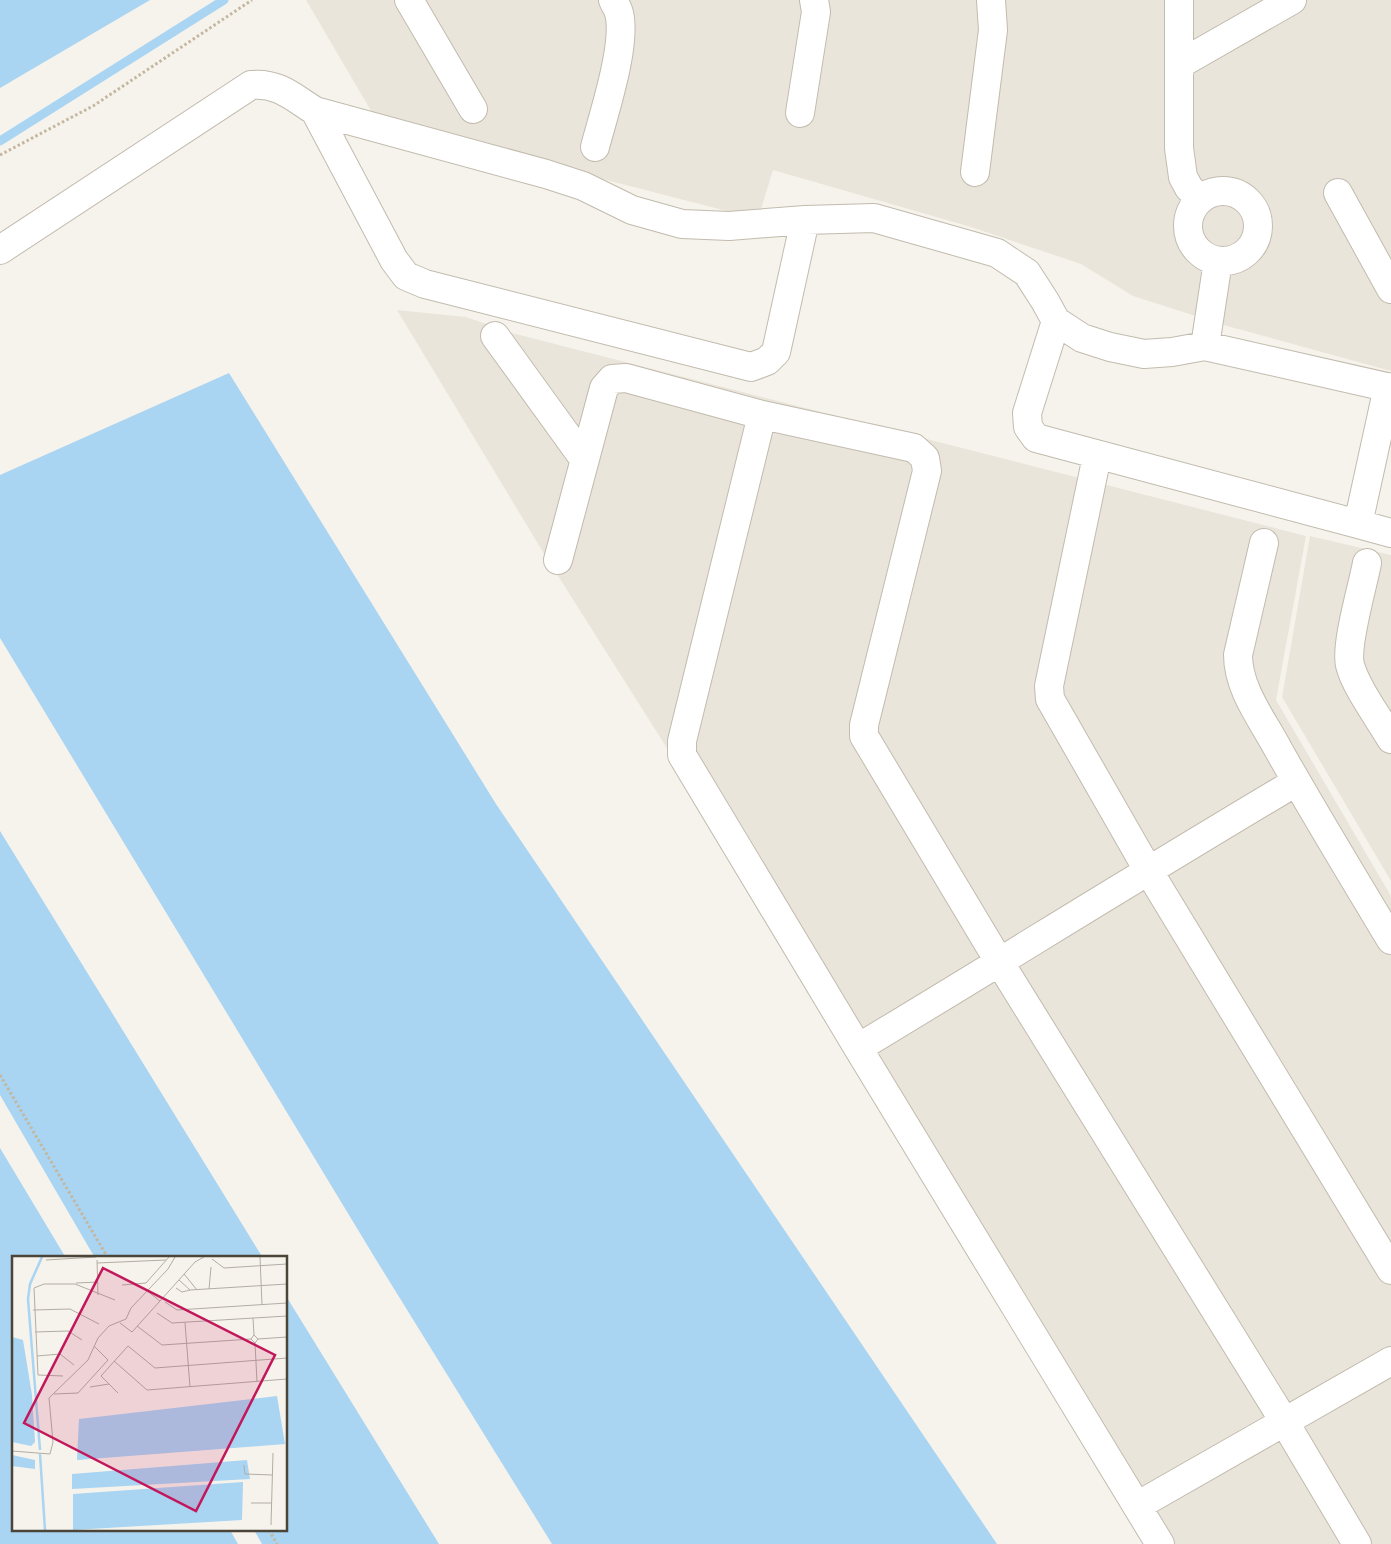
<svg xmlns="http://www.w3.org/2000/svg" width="1391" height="1544" font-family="'Sofia Sans Condensed',sans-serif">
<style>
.residential{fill:#eae5da}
.water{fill:#a9d4f2}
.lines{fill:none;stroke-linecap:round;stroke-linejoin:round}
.stream{stroke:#a9d4f2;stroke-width:9}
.street-casing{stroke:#c2bbae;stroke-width:30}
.path{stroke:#c4b79f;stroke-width:3;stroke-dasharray:2.5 2.5;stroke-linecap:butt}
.street{stroke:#fff;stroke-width:28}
.inset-river{fill:none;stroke:#a9d4f2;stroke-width:2.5}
.inset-road{fill:none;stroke:#b2ada4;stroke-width:1}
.view{fill:#c2185b;fill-opacity:0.15;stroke:#c2185b;stroke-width:2.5}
.inset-edge{fill:none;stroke:#4b4439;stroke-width:2.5}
</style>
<rect width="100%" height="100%" fill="#f6f3ec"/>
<path class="residential" d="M 306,0 L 1391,0 L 1391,371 L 1227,326 L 1133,296 L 1081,264 L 971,227 L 773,170 L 758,219 L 377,121 Z
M 397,310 L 466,317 L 512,333 L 1306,536 L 1276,700 L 1391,896 L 1391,1544 L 1144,1544 L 670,753 L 543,552 Z
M 1310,536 L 1391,555 L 1391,881 L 1282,697 Z"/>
<path class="water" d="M 0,0 L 150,0 L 0,88 Z
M 229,373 L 496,804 L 997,1544 L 552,1544 L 375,1258 L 0,638 L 0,475 Z
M 0,831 L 263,1258 L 95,1258 L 0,1095 Z
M 0,1148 L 66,1258 L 14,1258 L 14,1530 L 230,1530 L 238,1544 L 0,1544 Z
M 286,1296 L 439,1544 L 262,1544 L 254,1530 L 286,1530 Z"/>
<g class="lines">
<path class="stream" d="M 0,141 L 224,0"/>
<defs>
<path id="street" d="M 409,0 L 473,109
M 1179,0 L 1179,148 L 1183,177 L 1189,188 L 1201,199
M 1180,64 L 1292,0
M 315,111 L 394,260 L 406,276 L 425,284 L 751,367 L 767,361 L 776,352 L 805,220
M 800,113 L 816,12 L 814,0
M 595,147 C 603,116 629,39 618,10 C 617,7 614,3 613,0
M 975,172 L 993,30 L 991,0
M1188 226a35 35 0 1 1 70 0a35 35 0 1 1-70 0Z
M 1338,193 L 1391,289
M 0,250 L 251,85 C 278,82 294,98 315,111 L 546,174 L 583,186 L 632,210 L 682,224 L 729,226 L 805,220 L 874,218 L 997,253 L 1027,273 L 1045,301 L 1056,321 L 1082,338 L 1110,347 L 1144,354 L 1172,352 L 1205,346 L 1391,388
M 1056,321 L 1027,413 L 1028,427 L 1036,438 L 1358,524
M 495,336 L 584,459
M 1205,346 L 1218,261
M 1388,387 L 1358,524 L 1391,533
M 762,415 L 682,741 L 682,755 L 858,1048 L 1160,1544
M 1097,456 L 1049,686 L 1050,699 L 1148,870 L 1391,1270
M 1264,543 L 1238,655 C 1238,689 1262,719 1278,749 C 1314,813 1353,877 1391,940
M 558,560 L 604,388 L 612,379 L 626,378 L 762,415 L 914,448 L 925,458 L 927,471 L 864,725 L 864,736 L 1000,963 L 1284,1421 L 1357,1544
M 1367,563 C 1363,585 1345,645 1350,665 C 1356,688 1379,718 1391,739
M 858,1048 C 1004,960 1149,869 1296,782
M 1137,1506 L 1391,1361"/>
</defs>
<use href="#street" class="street-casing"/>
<path class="path" d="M 0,155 L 93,106 L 252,0
M 0,1075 L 108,1258
M 269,1530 L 277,1544"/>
<use href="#street" class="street"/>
</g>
<g transform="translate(12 1256)">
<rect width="275" height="275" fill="#f6f3ec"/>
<path d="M 0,81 L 11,84 L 20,139 L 23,186 L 19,190 L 0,186 ZM 265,140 L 273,188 L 65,204 L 67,163 ZM 0,199 L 23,204 L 23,213 L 0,210 ZM 235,204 L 238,223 L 60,233 L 60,218 ZM 231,226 L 230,264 L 61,274 L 61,238 Z" fill="#a9d4f2"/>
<path class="inset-river" d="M 28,194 L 16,43 L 18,28 L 30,1M 28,198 L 33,274"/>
<path class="inset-road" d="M 248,1 L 250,49M 200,3 L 212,12 L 275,8M 34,4 L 84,1M 85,4 L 86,39M 85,7 L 154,4M 172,18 L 185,34M 167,24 L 178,34 L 275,28M 64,27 L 86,26M 110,29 L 134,27 L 157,1M 164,32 L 170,36 L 178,34M 197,33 L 199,11M 134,34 L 148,45 L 183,6 L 192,1M 153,46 L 165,54 L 275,47M 21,54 L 58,53 L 87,68M 145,57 L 160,67 L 275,60M 241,62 L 242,79 L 239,83 L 243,87 L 246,83 L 242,79M 108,67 L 120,76 L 148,45M 173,67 L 178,131M 125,70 L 150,89 L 239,83M 23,76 L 56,75 L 70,84M 246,83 L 275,81M 243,87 L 245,126M 25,100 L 48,98 L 62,109M 102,105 L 135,134 L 275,123M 51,120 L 26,119 L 22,32 L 32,28 L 63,28 L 103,44M 78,131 L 97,128M 106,137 L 89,120 L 116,90 L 143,112 L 275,102M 42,138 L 66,137 L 96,104 L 82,90M 0,195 L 38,198 L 41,186 L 37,142 L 76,104 L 86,82 L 97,70 L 114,63 L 119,52 L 156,13 L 163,1M 232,209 L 233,218 L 260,219M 239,247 L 260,247M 259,269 L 261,197"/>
<path class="view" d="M 91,12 L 263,99 L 184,255 L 12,167 Z"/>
<rect width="275" height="275" class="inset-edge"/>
</g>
</svg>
